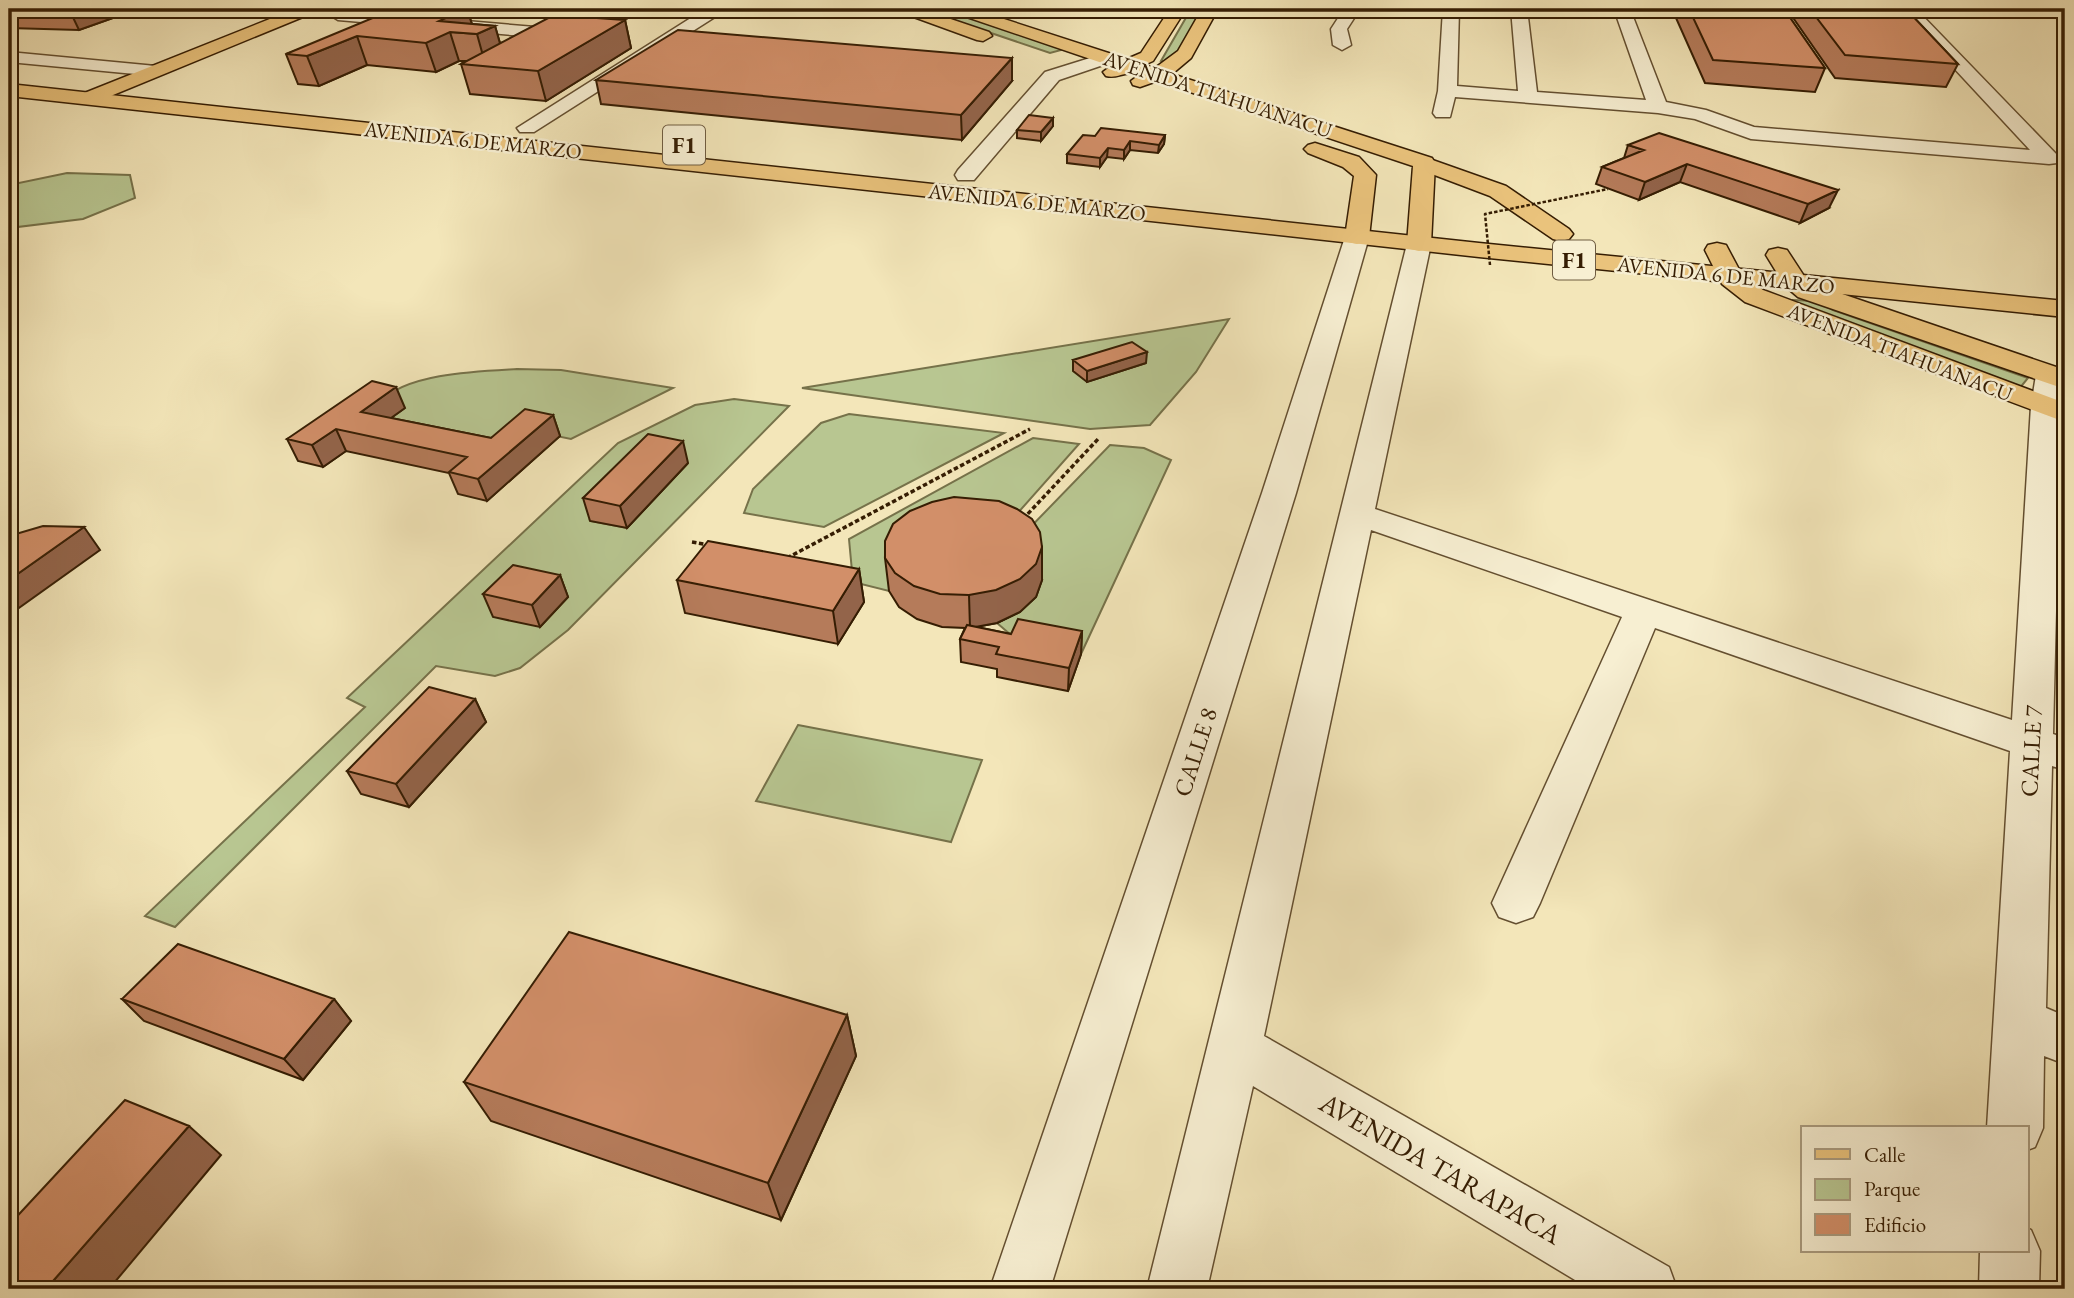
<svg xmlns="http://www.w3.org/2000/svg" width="2074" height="1298" font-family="'EB Garamond',serif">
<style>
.green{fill:#b8c691;stroke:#76724a;stroke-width:2;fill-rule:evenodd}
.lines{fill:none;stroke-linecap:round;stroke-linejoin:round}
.minor-casing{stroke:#644f30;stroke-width:3}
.major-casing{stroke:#351d03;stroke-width:3}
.highway-casing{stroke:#351d03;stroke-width:3}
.path{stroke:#351d03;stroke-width:3.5;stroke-dasharray:4.5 2.5;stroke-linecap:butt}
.minor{fill:#f7efd2;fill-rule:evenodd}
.major{fill:#eac37c;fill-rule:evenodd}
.highway{fill:#eac37c;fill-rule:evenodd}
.path-bridge{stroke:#351d03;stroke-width:2.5;stroke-dasharray:3.5 2;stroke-linecap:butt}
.wall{fill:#b57b5a;stroke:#351d03;stroke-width:2}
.shaded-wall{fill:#93644a;stroke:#351d03;stroke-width:2}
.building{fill:#d28f69;stroke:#351d03;stroke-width:2}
.labels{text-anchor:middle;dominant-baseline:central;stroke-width:5;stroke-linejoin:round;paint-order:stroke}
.far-street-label{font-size:21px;fill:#351d03;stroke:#f7efd2}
.shield{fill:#f7efd2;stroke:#6f5c41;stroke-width:2}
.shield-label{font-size:23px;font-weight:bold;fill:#351d03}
.street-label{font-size:24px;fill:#351d03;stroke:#f7efd2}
.near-street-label{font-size:28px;fill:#351d03;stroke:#f7efd2}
</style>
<rect width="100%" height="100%" fill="#f3e6b9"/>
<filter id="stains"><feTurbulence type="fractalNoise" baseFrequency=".00286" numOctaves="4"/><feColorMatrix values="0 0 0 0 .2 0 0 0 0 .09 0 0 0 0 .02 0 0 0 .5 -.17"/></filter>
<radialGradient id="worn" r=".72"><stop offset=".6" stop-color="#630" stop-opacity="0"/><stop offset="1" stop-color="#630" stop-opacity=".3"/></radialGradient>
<path class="green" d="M 920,9 L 946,9 L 1065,49 L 1050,53 Z
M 1191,9 L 1202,9 L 1173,62 L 1161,61 Z
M 67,173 L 130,175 L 135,198 L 83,219 L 9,228 L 9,185 Z
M 1792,300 L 1818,301 L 1833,310 L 2028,378 L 2019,389 L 1810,310 Z
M 1229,319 L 1196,372 L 1150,425 L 1090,429 L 802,388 Z
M 517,369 L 561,370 L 673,388 L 571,439 L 532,431 L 499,460 L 370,433 C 373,424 376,409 381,402 C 405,373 482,371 517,369 Z
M 734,399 L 789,406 L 568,630 L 520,668 L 495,676 L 436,666 L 175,927 L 145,916 L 365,707 L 347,698 L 618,443 L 695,405 ZM 688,463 L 627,528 L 591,521 L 590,520 Z
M 849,414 L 1004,433 L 824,527 L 744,513 L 753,489 L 821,423 Z
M 1033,438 L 1079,444 L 1000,533 L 889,591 L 853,582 L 849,539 Z
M 1110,445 L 1144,448 L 1171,460 L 1081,654 L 1018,641 L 997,623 L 1020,612 L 1017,541 Z
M 798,725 L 982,760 L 951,842 L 756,801 Z"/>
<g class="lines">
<defs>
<path id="minor" d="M 584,9 L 604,9 L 560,34 L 535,37 L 338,20 L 330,15 L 338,10 L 535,27 L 550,25 Z
M 705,9 L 721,9 L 718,15 L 534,132 L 520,132 L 517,128 Z
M 1344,9 L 1360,9 L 1347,29 L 1351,45 L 1342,50 L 1333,45 L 1331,29 Z
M 1443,9 L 1459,9 L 1457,86 L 1518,91 L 1511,9 L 1527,9 L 1537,92 L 1646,100 L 1614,9 L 1630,9 L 1666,102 L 1706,110 L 1754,127 L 2030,150 L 1899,9 L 1916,9 L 2060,158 L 2057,163 L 2049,164 L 1751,139 L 1695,119 L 1658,113 L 1455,97 L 1450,117 L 1436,117 L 1433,113 L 1438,91 Z
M 9,52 L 156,66 L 165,71 L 156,76 L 9,62 Z
M 1106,53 L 1112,54 L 1115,58 L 1112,62 L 1059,80 L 974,180 L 958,180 L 955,175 L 958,170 L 1045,72 Z
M 1357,230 L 1366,232 L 1369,237 L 1296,493 L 1050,1289 L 990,1289 L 1262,493 L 1345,237 L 1348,232 Z
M 1419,237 L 1428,239 L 1431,244 L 1375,509 L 2012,720 L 2031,406 L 2036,375 L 2040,369 L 2050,366 L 2060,369 L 2064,375 L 2061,406 L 2053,734 L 2065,738 L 2065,770 L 2052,766 L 2046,1008 L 2065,1016 L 2065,1064 L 2044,1056 L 2043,1128 L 2035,1147 L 2027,1150 L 2027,1128 L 1987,1128 L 2010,751 L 1655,628 L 1540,903 L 1533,917 L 1516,923 L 1499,917 L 1492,903 L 1622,617 L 1371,530 L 1264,1036 L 1669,1267 L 1677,1289 L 1590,1289 L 1253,1086 L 1207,1289 L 1147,1289 L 1407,244 L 1410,239 Z
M 2027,1228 L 2031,1230 L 2040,1251 L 2039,1289 L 1979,1289 L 1980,1251 L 2027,1251 Z"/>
<path id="major" d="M 295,9 L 317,9 L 315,12 L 96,102 L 89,104 L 79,98 L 82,94 Z
M 898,9 L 921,9 L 989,32 L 992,36 L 983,41 L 977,40 L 900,12 Z
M 950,9 L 973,9 L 1127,59 L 1141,53 L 1170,9 L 1186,9 L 1153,61 L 1144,65 L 1155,68 L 1178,51 L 1202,9 L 1218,9 L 1191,58 L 1172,74 L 1432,158 L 1435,163 L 1431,244 L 1428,249 L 1419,251 L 1410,249 L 1407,244 L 1413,166 L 1157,81 L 1140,87 L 1133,85 L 1131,81 L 1139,75 C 1124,70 1119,79 1106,76 L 1103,72 L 1111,66 L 952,12 Z
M 1315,143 L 1359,157 L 1376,175 L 1369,237 L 1366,242 L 1357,244 L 1348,242 L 1345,237 L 1354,176 L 1343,167 L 1308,153 L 1304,149 L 1308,145 Z
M 1717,243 L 1726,245 L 1742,275 L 1763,290 L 2065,403 L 2065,422 L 1745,302 L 1722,284 L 1705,250 L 1708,245 Z
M 1778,248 L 1787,250 L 1804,276 L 1816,285 L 2065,370 L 2065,389 L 1798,297 L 1785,286 L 1766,255 L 1769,250 Z"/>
<path id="highway" d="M 9,84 L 1479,243 L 2065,301 L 2065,317 L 1479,257 L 9,96 Z
M 1424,157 L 1506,186 L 1569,229 L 1573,234 L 1569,239 L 1561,241 L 1553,239 L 1490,196 L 1416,168 L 1413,163 L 1416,158 Z"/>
</defs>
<use href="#minor" class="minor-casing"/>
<use href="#major" class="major-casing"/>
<use href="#highway" class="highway-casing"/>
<path class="path" d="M 1023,519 L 1099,438
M 692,542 L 709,545
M 787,558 L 1030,429"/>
<use href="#minor" class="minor"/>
<use href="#major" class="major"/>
<use href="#highway" class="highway"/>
<path class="path-bridge" d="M 1490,265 L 1485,214 L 1608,189"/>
</g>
<path class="wall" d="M 9,9 L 108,9 L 113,18 L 79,30 L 9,28 Z
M 467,9 L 472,24 L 495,26 L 500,43 L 625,20 L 631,48 L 546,101 L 470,94 L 461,64 L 465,61 L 459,61 L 436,72 L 367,65 L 319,86 L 298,84 L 286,54 L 397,13 Z
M 1672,9 L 1784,9 L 1825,68 L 1815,92 L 1705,83 Z
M 1787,9 L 1906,9 L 1958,64 L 1946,87 L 1835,78 Z
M 596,80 L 1012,81 L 962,140 L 601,104 Z
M 1053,118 L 1053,126 L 1041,141 L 1017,138 L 1017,130 Z
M 1165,135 L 1164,144 L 1158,153 L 1130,150 L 1124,159 L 1107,157 L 1100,167 L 1067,163 L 1067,154 L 1095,136 Z
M 1628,145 L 1829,208 L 1800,223 L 1680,182 L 1639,200 L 1596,184 L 1602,167 L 1624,158 Z
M 1073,360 L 1146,363 L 1087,382 L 1073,371 Z
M 405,408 L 391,418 L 491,438 L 553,415 L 560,436 L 487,501 L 458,494 L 449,473 L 346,451 L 323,467 L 298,461 L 287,439 Z
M 688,463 L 627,528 L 590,521 L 583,498 Z
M 885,558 L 1042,580 L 1036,597 L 1020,612 L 997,623 L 976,627 L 1011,634 L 1082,631 L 1081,654 L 1068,691 L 997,677 L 997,669 L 961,662 L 960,639 L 965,628 L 942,627 L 917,619 L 899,607 L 889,591 Z
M 859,569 L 864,602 L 838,644 L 685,613 L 677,580 Z
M 560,575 L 568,597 L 540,627 L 493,617 L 483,594 Z
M 475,699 L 486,722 L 409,807 L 361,794 L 347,771 Z
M 122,999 L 334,999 L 351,1021 L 303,1080 L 144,1021 Z
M 847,1015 L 856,1056 L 781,1220 L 491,1121 L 464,1082 Z"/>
<path class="shaded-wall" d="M 69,9 L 108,9 L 113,18 L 79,30 Z
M 435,9 L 467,9 L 475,34 L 450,32 L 459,61 L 436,72 L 426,43 Z
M 625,20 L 631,48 L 546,101 L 538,71 Z
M 495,26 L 503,54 L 485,63 L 477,34 Z
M 357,36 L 367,65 L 319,86 L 307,56 Z
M 1012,58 L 1012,81 L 962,140 L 961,115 Z
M 1053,118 L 1053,126 L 1041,141 L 1041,132 Z
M 1165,135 L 1164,144 L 1158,153 L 1159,145 Z
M 1130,141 L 1130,150 L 1124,159 L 1124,150 Z
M 1108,148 L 1107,157 L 1100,167 L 1100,158 Z
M 1687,164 L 1680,182 L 1639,200 L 1645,182 Z
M 1838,190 L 1829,208 L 1800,223 L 1808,204 Z
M 1147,352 L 1146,363 L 1087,382 L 1087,371 Z
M 396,387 L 405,408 L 370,433 L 361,412 Z
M 553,415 L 560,436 L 487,501 L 478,479 Z
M 336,429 L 346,451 L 323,467 L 312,445 Z
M 683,441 L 688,463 L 627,528 L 620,506 Z
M 84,527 L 100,550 L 9,615 L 9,580 Z
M 1042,547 L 1042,580 L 1036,597 L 1020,612 L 997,623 L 970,628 L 969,595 Z
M 859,569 L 864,602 L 838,644 L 833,611 Z
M 560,575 L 568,597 L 540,627 L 532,605 Z
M 1082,631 L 1081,654 L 1068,691 L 1069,668 Z
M 475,699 L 486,722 L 409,807 L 396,784 Z
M 334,999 L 351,1021 L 303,1080 L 284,1059 Z
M 847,1015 L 856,1056 L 781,1220 L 768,1183 Z
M 189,1126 L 221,1155 L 109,1289 L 46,1289 Z"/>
<path class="building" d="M 407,9 L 466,9 L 439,21 L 495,26 L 477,34 L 450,32 L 426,43 L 357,36 L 307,56 L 286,54 L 387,12 L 397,13 Z
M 1689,9 L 1784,9 L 1825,68 L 1713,60 Z
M 1810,9 L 1906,9 L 1958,64 L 1845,55 Z
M 554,15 L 625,20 L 538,71 L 461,64 Z
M 678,30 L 1012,58 L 961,115 L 596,80 Z
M 1029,115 L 1053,118 L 1041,132 L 1017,130 Z
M 1101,128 L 1165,135 L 1159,145 L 1130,141 L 1124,150 L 1108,148 L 1100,158 L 1067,154 L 1083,135 L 1095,136 Z
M 1659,133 L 1838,190 L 1808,204 L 1687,164 L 1645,182 L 1602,167 L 1644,150 L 1628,145 Z
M 1132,342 L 1147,352 L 1087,371 L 1073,360 Z
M 372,381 L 396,387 L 361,412 L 491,438 L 525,409 L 553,415 L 478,479 L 449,472 L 467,457 L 336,429 L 312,445 L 287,439 Z
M 648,434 L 683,441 L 620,506 L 583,498 Z
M 954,497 L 999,501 L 1017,509 L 1032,519 L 1040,532 L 1042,547 L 1036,564 L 1020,579 L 996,590 L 969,595 L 940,594 L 914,586 L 895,573 L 885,558 L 885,541 L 893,524 L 910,511 L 932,502 Z
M 43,526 L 84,527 L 9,580 L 9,536 Z
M 708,541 L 859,569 L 833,611 L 677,580 Z
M 513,565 L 560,575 L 532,605 L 483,594 Z
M 1018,619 L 1082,631 L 1069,668 L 996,654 L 999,647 L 960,639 L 967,625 L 1011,634 Z
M 429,687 L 475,699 L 396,784 L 347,771 Z
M 569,932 L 847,1015 L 768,1183 L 464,1082 Z
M 178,944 L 334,999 L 284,1059 L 122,999 Z
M 125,1100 L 189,1126 L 46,1289 L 9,1289 L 9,1225 Z"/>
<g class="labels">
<g class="far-street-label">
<text transform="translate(1218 94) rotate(18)">AVENIDA TIAHUANACU</text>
<text transform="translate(473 140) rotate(6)">AVENIDA 6 DE MARZO</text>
<text transform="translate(1037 202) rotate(6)">AVENIDA 6 DE MARZO</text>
<text transform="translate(1726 275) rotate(6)">AVENIDA 6 DE MARZO</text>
<text transform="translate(1900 352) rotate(21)">AVENIDA TIAHUANACU</text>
</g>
<g class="shield">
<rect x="663" y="125.5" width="42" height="39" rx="5"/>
<rect x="1553" y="240.5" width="42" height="39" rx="5"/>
</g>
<g class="shield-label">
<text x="684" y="145">F1</text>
<text x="1574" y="260">F1</text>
</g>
<g class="street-label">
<text transform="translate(2031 751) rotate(-87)">CALLE 7</text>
<text transform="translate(1195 752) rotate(-72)">CALLE 8</text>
</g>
<g class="near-street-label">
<text transform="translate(1441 1168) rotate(30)">AVENIDA TARAPACA</text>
</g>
</g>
<rect width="2074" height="1298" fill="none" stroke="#f3e6b9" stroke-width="35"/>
<rect x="10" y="10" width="2053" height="1277" fill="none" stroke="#351d03" stroke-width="3.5"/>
<rect x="18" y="18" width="2039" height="1263" fill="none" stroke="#351d03" stroke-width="2"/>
<rect x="1801" y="1126" width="228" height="126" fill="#f7efd2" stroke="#a99b7f" stroke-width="2"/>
<rect x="1815" y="1149" width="35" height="10" fill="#eac37c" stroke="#a99b7f" stroke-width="2"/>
<text x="1864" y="1162" font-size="21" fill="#351d03">Calle</text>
<rect x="1815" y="1179" width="35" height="21" fill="#b8c691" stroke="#a99b7f" stroke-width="2"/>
<text x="1864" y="1196" font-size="21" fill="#351d03">Parque</text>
<rect x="1815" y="1214" width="35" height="21" fill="#d28f69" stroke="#a99b7f" stroke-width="2"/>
<text x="1864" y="1232" font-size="21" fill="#351d03">Edificio</text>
<rect width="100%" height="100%" filter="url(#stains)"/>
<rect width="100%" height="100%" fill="url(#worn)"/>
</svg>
